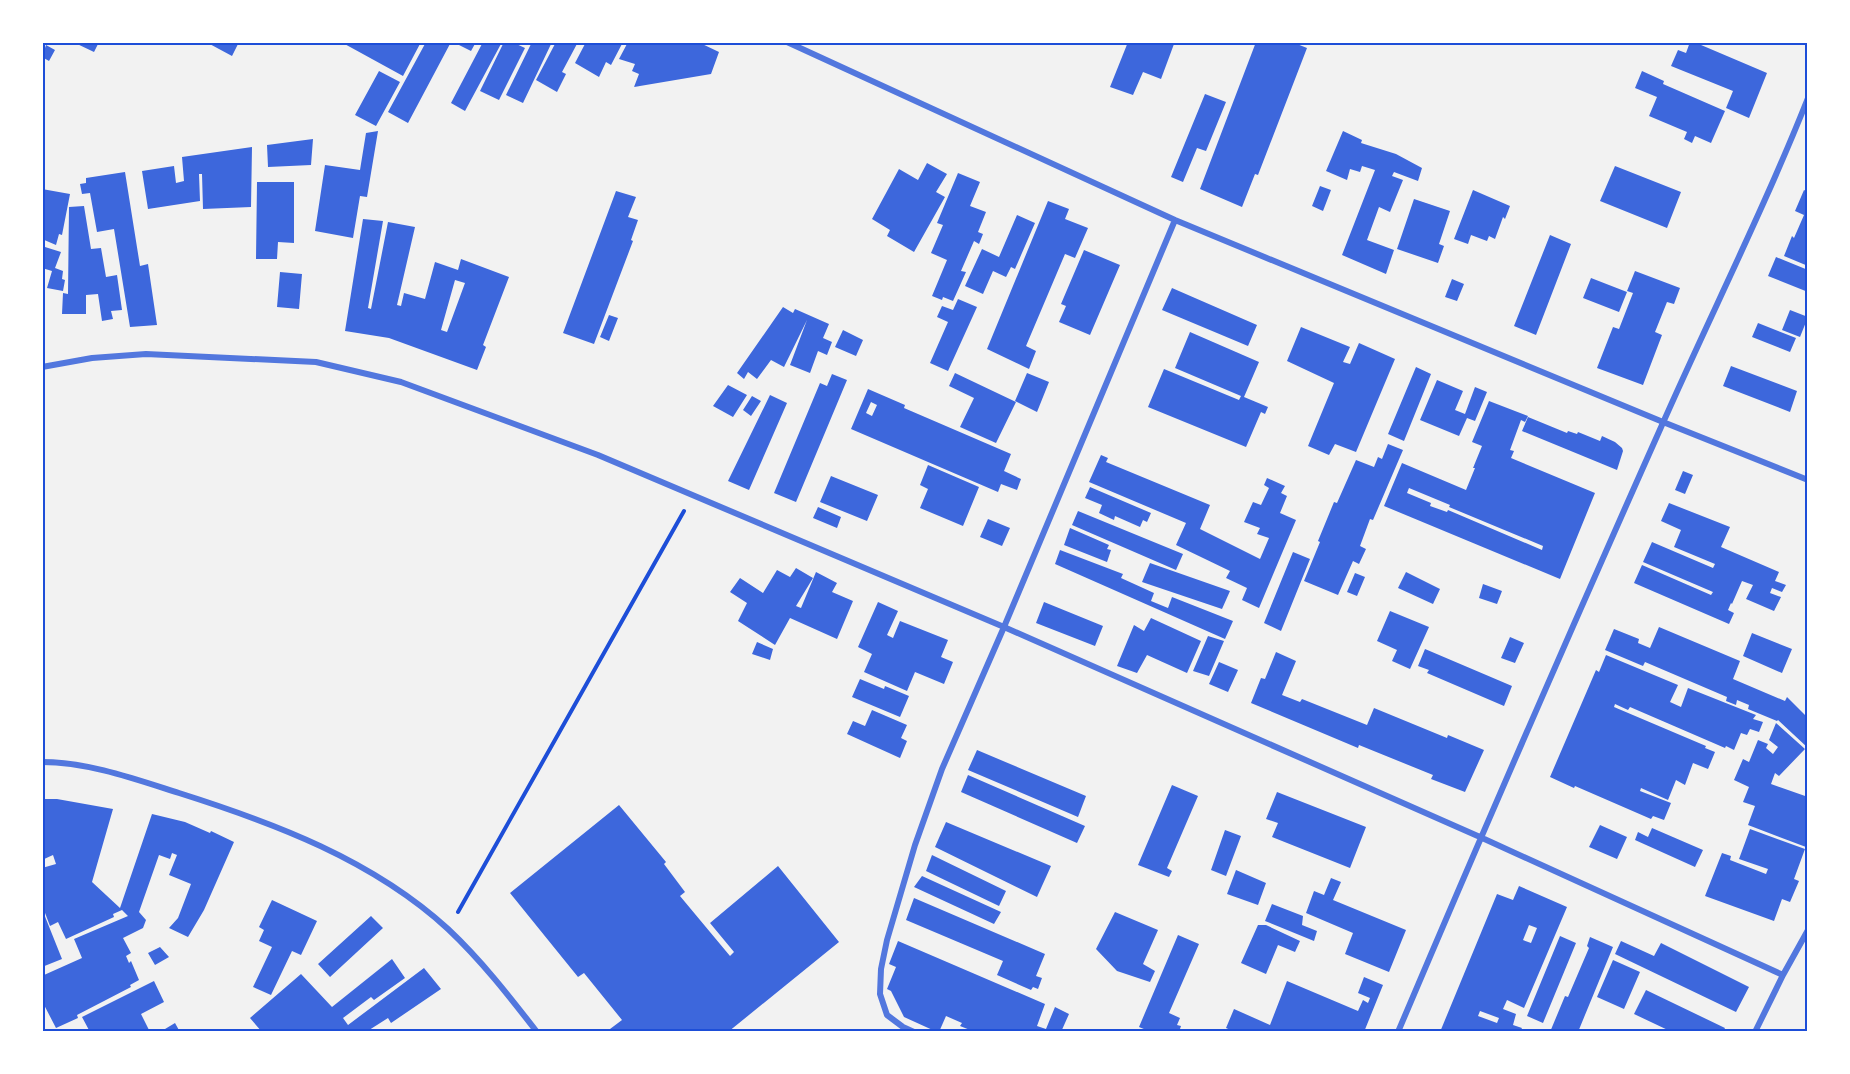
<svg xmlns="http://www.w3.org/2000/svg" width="1850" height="1074" font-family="Manrope,sans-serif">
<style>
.building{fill:#3d67dc;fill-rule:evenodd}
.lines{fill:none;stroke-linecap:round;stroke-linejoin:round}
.path{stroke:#1d4ed8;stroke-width:4}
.minor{stroke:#5277de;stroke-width:6}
.neatline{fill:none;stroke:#1d4ed8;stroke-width:2}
</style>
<rect width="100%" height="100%" fill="#f2f2f2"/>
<path class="building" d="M 73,42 L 99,42 L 94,52 Z
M 206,42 L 239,42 L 232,56 Z
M 341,42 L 421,42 L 403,76 Z
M 426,42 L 451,42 L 408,123 L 388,112 Z
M 459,42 L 476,42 L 471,51 L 457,44 Z
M 483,42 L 502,42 L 465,111 L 451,103 Z
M 504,42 L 512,42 L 525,48 L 499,100 L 480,91 Z
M 532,42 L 552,42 L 523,103 L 506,95 Z
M 556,42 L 578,42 L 562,72 L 566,74 L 557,92 L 536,80 Z
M 586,42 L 623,42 L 611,65 L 606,62 L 599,77 L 575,63 Z
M 628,42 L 698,42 L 719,52 L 711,74 L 634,87 L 639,74 L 632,71 L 635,64 L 619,59 Z
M 1128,42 L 1169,42 L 1174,44 L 1161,79 L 1143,72 L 1133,95 L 1110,87 Z
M 1256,42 L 1292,42 L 1307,48 L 1258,175 L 1255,174 L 1242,207 L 1200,189 Z
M 1690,42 L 1694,42 L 1767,73 L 1749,118 L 1726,108 L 1733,91 L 1671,66 L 1678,50 L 1686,53 Z
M 46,45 L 55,50 L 49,61 L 42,57 Z
M 379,71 L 400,82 L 376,126 L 355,115 Z
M 1642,71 L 1664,81 L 1663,84 L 1725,111 L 1711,143 L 1695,136 L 1692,143 L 1684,139 L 1687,132 L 1649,116 L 1657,97 L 1635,88 Z
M 1205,94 L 1226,102 L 1206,151 L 1197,148 L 1183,182 L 1171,177 Z
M 378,131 L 367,197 L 360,196 L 353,238 L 315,231 L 325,165 L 360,170 L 366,133 Z
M 1343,131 L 1362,140 L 1361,143 L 1396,154 L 1422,168 L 1418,181 L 1394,172 L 1392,176 L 1403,180 L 1390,212 L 1379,207 L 1367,240 L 1394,250 L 1386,274 L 1342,255 L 1375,170 L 1362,166 L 1360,172 L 1350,169 L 1347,180 L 1326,171 Z
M 313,139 L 311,165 L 268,167 L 267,145 Z
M 252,147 L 251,207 L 203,209 L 202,174 L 199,174 L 200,201 L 148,209 L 142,171 L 174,166 L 176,183 L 184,181 L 182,157 Z
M 927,163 L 947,174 L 936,192 L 945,197 L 914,252 L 887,236 L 890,230 L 872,219 L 899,169 L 918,180 Z
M 1615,166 L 1681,192 L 1667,228 L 1600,201 Z
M 125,172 L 140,266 L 148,264 L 157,325 L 130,327 L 114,229 L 97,232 L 90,193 L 82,194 L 80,184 L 86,183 L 86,178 Z
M 958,173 L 980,182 L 970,206 L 986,212 L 978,232 L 983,234 L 979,244 L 974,241 L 961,271 L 966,272 L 953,301 L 943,297 L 942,300 L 932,296 L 947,260 L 931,253 L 943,225 L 937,223 Z
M 257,182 L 294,182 L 294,243 L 278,242 L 277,259 L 256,259 Z
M 1320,186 L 1331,190 L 1323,211 L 1312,206 Z
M 42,189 L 70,194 L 62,235 L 59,234 L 56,245 L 42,239 Z
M 1473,190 L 1510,206 L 1505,219 L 1503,217 L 1495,239 L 1489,236 L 1487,241 L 1471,235 L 1468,244 L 1454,239 Z
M 1804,190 L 1808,192 L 1808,266 L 1784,256 L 1792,236 L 1794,238 L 1804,215 L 1795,211 Z
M 616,191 L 636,197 L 628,217 L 638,220 L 631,240 L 633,241 L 594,344 L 563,333 Z
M 1414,199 L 1450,211 L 1439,244 L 1444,246 L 1438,263 L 1397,249 Z
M 1048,201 L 1069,209 L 1065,219 L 1088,228 L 1075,258 L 1065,254 L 1026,346 L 1036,351 L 1029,369 L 987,349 Z
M 84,206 L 91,249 L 101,248 L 106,277 L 117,275 L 122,310 L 111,311 L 113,319 L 102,321 L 98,294 L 86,295 L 86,314 L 62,314 L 63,293 L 68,294 L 69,207 Z
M 1017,215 L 1035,223 L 1015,269 L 1011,267 L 1006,277 L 993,271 L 983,294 L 965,286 L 982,249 L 999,257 Z
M 363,219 L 383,221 L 368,308 L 371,309 L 388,222 L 415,227 L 397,305 L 401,306 L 404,293 L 425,299 L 435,262 L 458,270 L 461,259 L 509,277 L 483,345 L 486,347 L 477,370 L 389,338 L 345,331 ZM 455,280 L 465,283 L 447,332 L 441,330 Z
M 1550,235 L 1571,244 L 1536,335 L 1514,326 Z
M 45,247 L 61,252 L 55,268 L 63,271 L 62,279 L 65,280 L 63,291 L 47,288 L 52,271 L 42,268 L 42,255 Z
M 1084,250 L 1120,265 L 1090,335 L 1059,322 L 1066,306 L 1061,304 Z
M 1776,257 L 1808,270 L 1808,292 L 1768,276 Z
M 1635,271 L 1680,288 L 1674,304 L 1667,302 L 1655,332 L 1662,335 L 1643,385 L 1597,368 L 1613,327 L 1619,329 L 1633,293 L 1627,291 Z
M 280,272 L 302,274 L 299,309 L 277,307 Z
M 1591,278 L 1627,292 L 1619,312 L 1583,298 Z
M 1452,279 L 1464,284 L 1457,301 L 1445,297 Z
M 1172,288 L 1257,325 L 1248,346 L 1162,310 Z
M 958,299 L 977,307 L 948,371 L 930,363 L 948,322 L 937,317 L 942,306 L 953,310 Z
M 783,307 L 793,313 L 795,309 L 829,324 L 823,338 L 832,342 L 827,355 L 818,351 L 810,373 L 790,365 L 807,320 L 784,367 L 771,360 L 757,379 L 748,372 L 744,379 L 737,373 Z
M 1790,310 L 1808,317 L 1800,337 L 1782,330 Z
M 609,315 L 618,318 L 609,341 L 600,337 Z
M 1758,323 L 1796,338 L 1790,352 L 1752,337 Z
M 1301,327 L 1350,347 L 1343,362 L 1350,364 L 1359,343 L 1395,359 L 1356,452 L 1335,444 L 1329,455 L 1308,446 L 1334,383 L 1287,361 Z
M 843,330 L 863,340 L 856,356 L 835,347 Z
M 1190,332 L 1259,362 L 1244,397 L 1268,407 L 1265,414 L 1261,412 L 1246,447 L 1148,407 L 1164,369 L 1239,400 L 1241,396 L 1175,368 Z
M 1731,366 L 1797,391 L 1790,412 L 1723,386 Z
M 1416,367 L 1431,374 L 1404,441 L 1388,434 Z
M 955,373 L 1016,402 L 996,443 L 960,427 L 974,398 L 949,386 Z
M 1027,373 L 1049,382 L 1037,412 L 1015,401 Z
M 832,374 L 847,380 L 796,502 L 774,493 L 820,383 L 827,386 Z
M 1437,380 L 1463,391 L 1455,410 L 1465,414 L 1475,387 L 1487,392 L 1475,421 L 1467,418 L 1459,436 L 1420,420 Z
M 728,385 L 747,395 L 733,417 L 713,406 Z
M 868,389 L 905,405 L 904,408 L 1011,454 L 1004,471 L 1021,479 L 1017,490 L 1001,484 L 998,492 L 851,429 ZM 871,402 L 877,405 L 872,416 L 866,413 Z
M 770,395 L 787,403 L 749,490 L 728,481 Z
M 752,396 L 761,401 L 751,416 L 743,410 Z
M 1489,401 L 1528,416 L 1525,422 L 1521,420 L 1510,450 L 1514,451 L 1511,458 L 1595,493 L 1560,579 L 1384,506 L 1402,463 L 1466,490 L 1475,468 L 1473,468 L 1482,446 L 1472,442 ZM 1409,488 L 1450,505 L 1449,507 L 1543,546 L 1542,550 L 1448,510 L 1447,512 L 1430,506 L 1431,503 L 1407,493 Z
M 1528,417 L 1567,433 L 1568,431 L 1577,434 L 1578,432 L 1600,441 L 1602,436 L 1615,442 L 1622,448 L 1623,451 L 1617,470 L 1522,431 Z
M 1388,444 L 1403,450 L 1373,520 L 1370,519 L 1360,546 L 1366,549 L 1359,564 L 1353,561 L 1338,595 L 1304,581 L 1320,542 L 1318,541 L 1334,502 L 1337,503 L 1356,460 L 1374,467 L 1378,457 L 1382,459 Z
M 1101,455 L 1108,458 L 1106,462 L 1210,505 L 1200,529 L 1260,559 L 1269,538 L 1257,534 L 1260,528 L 1244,522 L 1253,502 L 1261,505 L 1269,488 L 1264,485 L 1267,478 L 1285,486 L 1281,493 L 1287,496 L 1280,513 L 1296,520 L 1259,608 L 1242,600 L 1247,588 L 1226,578 L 1230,571 L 1176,545 L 1186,523 L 1089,482 Z
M 928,465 L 979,487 L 963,526 L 920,508 L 928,489 L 920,485 Z
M 1683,471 L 1693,475 L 1685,494 L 1675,490 Z
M 831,476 L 878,495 L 867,521 L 820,502 Z
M 1090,487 L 1151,513 L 1147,522 L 1143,520 L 1140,527 L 1115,516 L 1114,520 L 1099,513 L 1102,505 L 1085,498 Z
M 1669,503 L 1730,527 L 1721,547 L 1779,572 L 1775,581 L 1786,585 L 1782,592 L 1772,588 L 1770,593 L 1781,597 L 1774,611 L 1746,599 L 1753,585 L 1742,581 L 1732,604 L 1731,603 L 1728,610 L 1734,613 L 1729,624 L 1634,583 L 1642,565 L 1711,595 L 1713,592 L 1643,562 L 1652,542 L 1713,568 L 1715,564 L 1674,547 L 1681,530 L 1661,521 Z
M 818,507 L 841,517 L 837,528 L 813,518 Z
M 1078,511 L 1183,554 L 1176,570 L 1072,525 Z
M 988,519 L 1010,528 L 1002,546 L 980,537 Z
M 1070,528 L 1109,545 L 1107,549 L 1111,550 L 1107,562 L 1064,545 Z
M 1060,550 L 1123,574 L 1121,578 L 1154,593 L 1151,601 L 1168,608 L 1172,597 L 1233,621 L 1225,639 L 1055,564 Z
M 1293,552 L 1310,559 L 1281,631 L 1264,623 Z
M 1150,563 L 1230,591 L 1222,609 L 1142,582 Z
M 796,568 L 813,578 L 796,606 L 801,608 L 816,572 L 837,583 L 832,592 L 853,601 L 837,639 L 790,618 L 775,645 L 738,621 L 747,603 L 730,592 L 740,578 L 763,593 L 777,570 L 790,577 Z
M 1406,572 L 1440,589 L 1433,604 L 1398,588 Z
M 1355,573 L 1365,577 L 1357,596 L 1347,592 Z
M 1483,584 L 1502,591 L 1497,604 L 1479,598 Z
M 878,602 L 898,611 L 887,635 L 893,638 L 900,621 L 948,640 L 941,657 L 953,662 L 944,684 L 915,672 L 907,691 L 864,672 L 872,654 L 858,647 Z
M 1044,602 L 1103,626 L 1095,646 L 1036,623 Z
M 1390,611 L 1429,627 L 1410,669 L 1392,661 L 1397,650 L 1377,641 Z
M 1151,618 L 1201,641 L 1187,673 L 1147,655 L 1137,673 L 1117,666 L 1134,625 L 1144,631 Z
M 1659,627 L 1740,661 L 1733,679 L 1785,701 L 1787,697 L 1808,718 L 1808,748 L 1778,720 L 1777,721 L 1748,709 L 1749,705 L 1737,700 L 1736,705 L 1726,701 L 1727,697 L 1645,662 L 1643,666 L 1605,650 L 1614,629 L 1639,639 L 1638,643 L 1650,648 Z
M 1752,633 L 1792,649 L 1782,673 L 1743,656 Z
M 1208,636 L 1224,641 L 1209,676 L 1193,671 Z
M 1510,637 L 1524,643 L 1515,663 L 1501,658 Z
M 757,642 L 773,649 L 770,660 L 752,654 Z
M 1425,649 L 1512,686 L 1504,706 L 1427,673 L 1429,670 L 1418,666 Z
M 1276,652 L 1296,661 L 1282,695 L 1300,702 L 1302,699 L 1367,725 L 1374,708 L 1447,738 L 1448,735 L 1484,750 L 1465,792 L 1431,779 L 1433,775 L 1359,745 L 1358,748 L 1251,703 L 1261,678 L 1265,679 Z
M 1606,655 L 1678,685 L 1670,702 L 1681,707 L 1688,688 L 1756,715 L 1753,719 L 1763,722 L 1759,732 L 1750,729 L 1747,735 L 1741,733 L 1734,750 L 1726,746 L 1725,748 L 1630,707 L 1628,710 L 1615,704 L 1614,707 L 1706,746 L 1705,748 L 1715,752 L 1708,769 L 1693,763 L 1685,785 L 1676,780 L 1668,800 L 1641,788 L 1640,791 L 1671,803 L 1664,820 L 1653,816 L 1651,819 L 1575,786 L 1574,788 L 1550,777 L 1596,670 L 1599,672 Z
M 1219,662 L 1238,670 L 1228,692 L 1209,684 Z
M 860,679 L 884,689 L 885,686 L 909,696 L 900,717 L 852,697 Z
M 872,710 L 907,725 L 901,738 L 907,741 L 900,758 L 847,734 L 853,721 L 865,726 Z
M 1776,723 L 1805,749 L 1779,776 L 1775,773 L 1771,784 L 1808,797 L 1808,842 L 1806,847 L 1748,825 L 1755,806 L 1743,802 L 1749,787 L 1734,780 L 1743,759 L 1749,762 L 1758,740 L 1768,744 L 1766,748 L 1773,754 L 1778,747 L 1769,740 Z
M 977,750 L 1086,796 L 1078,817 L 968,770 Z
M 968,775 L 1085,826 L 1077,843 L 961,792 Z
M 1172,785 L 1198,796 L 1167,868 L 1172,871 L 1169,877 L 1138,865 Z
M 1277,792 L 1366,827 L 1350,868 L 1272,837 L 1278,823 L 1266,819 Z
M 42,799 L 57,799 L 113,809 L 92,882 L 120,908 L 152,814 L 185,822 L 210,833 L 211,831 L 234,842 L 204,910 L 188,937 L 169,928 L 178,918 L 191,884 L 169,875 L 177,855 L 172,853 L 170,859 L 159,855 L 139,912 L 146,920 L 143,928 L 123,938 L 131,953 L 126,956 L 129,963 L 131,961 L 139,980 L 130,985 L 131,987 L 77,1015 L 78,1018 L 56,1028 L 42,1001 L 42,971 L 44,975 L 82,958 L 74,939 L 128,916 L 122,910 L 113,914 L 114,917 L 66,939 L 58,922 L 50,926 L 42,905 L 42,868 L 56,864 L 53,855 L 42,860 Z
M 619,805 L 666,862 L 664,864 L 685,892 L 680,896 L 730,956 L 734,952 L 710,923 L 778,866 L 839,942 L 728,1032 L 606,1032 L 622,1020 L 584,973 L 578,977 L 510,893 Z
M 946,822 L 1051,866 L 1037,897 L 935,847 Z
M 1600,825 L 1627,837 L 1617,859 L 1589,847 Z
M 1652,828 L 1703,850 L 1695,867 L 1635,840 L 1638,832 L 1648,837 Z
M 1750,829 L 1805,849 L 1794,879 L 1799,881 L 1790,902 L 1782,899 L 1774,921 L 1705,896 L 1722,853 L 1731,856 L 1730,860 L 1766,874 L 1768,869 L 1739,859 Z
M 1225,830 L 1241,836 L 1226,876 L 1211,870 Z
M 932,855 L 1006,891 L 999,906 L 926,871 Z
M 1236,870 L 1266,883 L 1258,905 L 1227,894 Z
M 922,876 L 1001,912 L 994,924 L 914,887 Z
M 1331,878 L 1341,882 L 1333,900 L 1406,930 L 1389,972 L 1345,954 L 1353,933 L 1306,913 L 1314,891 L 1324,895 Z
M 1519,886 L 1567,907 L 1524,1008 L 1507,1000 L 1503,1009 L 1516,1014 L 1513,1025 L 1522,1028 L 1520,1032 L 1440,1032 L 1497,894 L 1513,900 ZM 1529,925 L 1537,928 L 1531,943 L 1523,940 ZM 1480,1011 L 1499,1018 L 1497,1023 L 1478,1016 Z
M 914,898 L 1045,954 L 1036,976 L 1042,978 L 1038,989 L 1033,987 L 1031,990 L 997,975 L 1003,961 L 906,920 Z
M 272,900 L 317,921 L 301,955 L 292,951 L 271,995 L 253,987 L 272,947 L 259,941 L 264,930 L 259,927 Z
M 1272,904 L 1303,916 L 1302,925 L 1317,931 L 1314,941 L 1265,921 Z
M 42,909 L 62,959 L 42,967 Z
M 1115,912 L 1158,930 L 1143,964 L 1155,971 L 1150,982 L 1117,971 L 1096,949 Z
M 371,916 L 383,928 L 330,977 L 318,964 Z
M 1258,925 L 1266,925 L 1300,941 L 1295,952 L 1278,945 L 1266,974 L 1241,963 Z
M 1178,935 L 1199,944 L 1169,1013 L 1180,1018 L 1177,1025 L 1181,1026 L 1179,1032 L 1151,1032 L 1139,1027 Z
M 1560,936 L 1576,943 L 1543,1023 L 1527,1016 Z
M 1590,937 L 1613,947 L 1578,1032 L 1550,1032 L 1565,996 L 1568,997 L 1589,948 L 1587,946 Z
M 898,941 L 1045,1004 L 1037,1026 L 1046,1029 L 1055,1007 L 1069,1014 L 1061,1032 L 975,1032 L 960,1026 L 962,1023 L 946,1016 L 939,1032 L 937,1032 L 904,1017 L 891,991 L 887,989 L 896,967 L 889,964 Z
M 1621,941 L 1654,956 L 1661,943 L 1749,987 L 1736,1012 L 1615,954 Z
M 160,947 L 169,957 L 155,965 L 148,953 Z
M 392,959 L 405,978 L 374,1000 L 371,997 L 343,1018 L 348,1025 L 424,968 L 441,989 L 391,1023 L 388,1018 L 366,1032 L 262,1032 L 250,1018 L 301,974 L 332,1007 Z
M 1613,960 L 1640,972 L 1624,1009 L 1597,997 Z
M 1364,977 L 1383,985 L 1364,1032 L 1235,1032 L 1226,1028 L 1234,1009 L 1270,1025 L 1287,981 L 1358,1011 L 1363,1000 L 1368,1003 L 1370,998 L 1358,993 Z
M 154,981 L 164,1002 L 141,1014 L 150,1032 L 90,1032 L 82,1017 Z
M 1646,990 L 1725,1028 L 1723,1032 L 1672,1032 L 1634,1014 Z
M 175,1023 L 180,1032 L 160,1032 Z"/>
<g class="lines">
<path class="path" d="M 458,912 L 684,511"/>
<path class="minor" d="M 787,42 L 1175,220 L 1663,422 L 1808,480
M 42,367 L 92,358 L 146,354 L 316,362 L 401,382 L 598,455 L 1004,627 L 1480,837 L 1783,975
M 42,762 C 88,762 135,779 179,793 C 274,823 373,860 448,929 C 481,960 509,996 537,1032
M 914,1032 L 903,1027 L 887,1015 L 880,994 L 881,969 L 887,940 L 915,845 L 942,769 L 1004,627 L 1175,220
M 1398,1032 C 1484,829 1572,627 1662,425 C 1710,316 1764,209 1808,98
M 1755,1032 L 1783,975 L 1808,930"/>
</g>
<rect width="1850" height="1074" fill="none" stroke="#ffffff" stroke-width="87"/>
<rect x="44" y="44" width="1762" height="986" class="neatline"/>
</svg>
